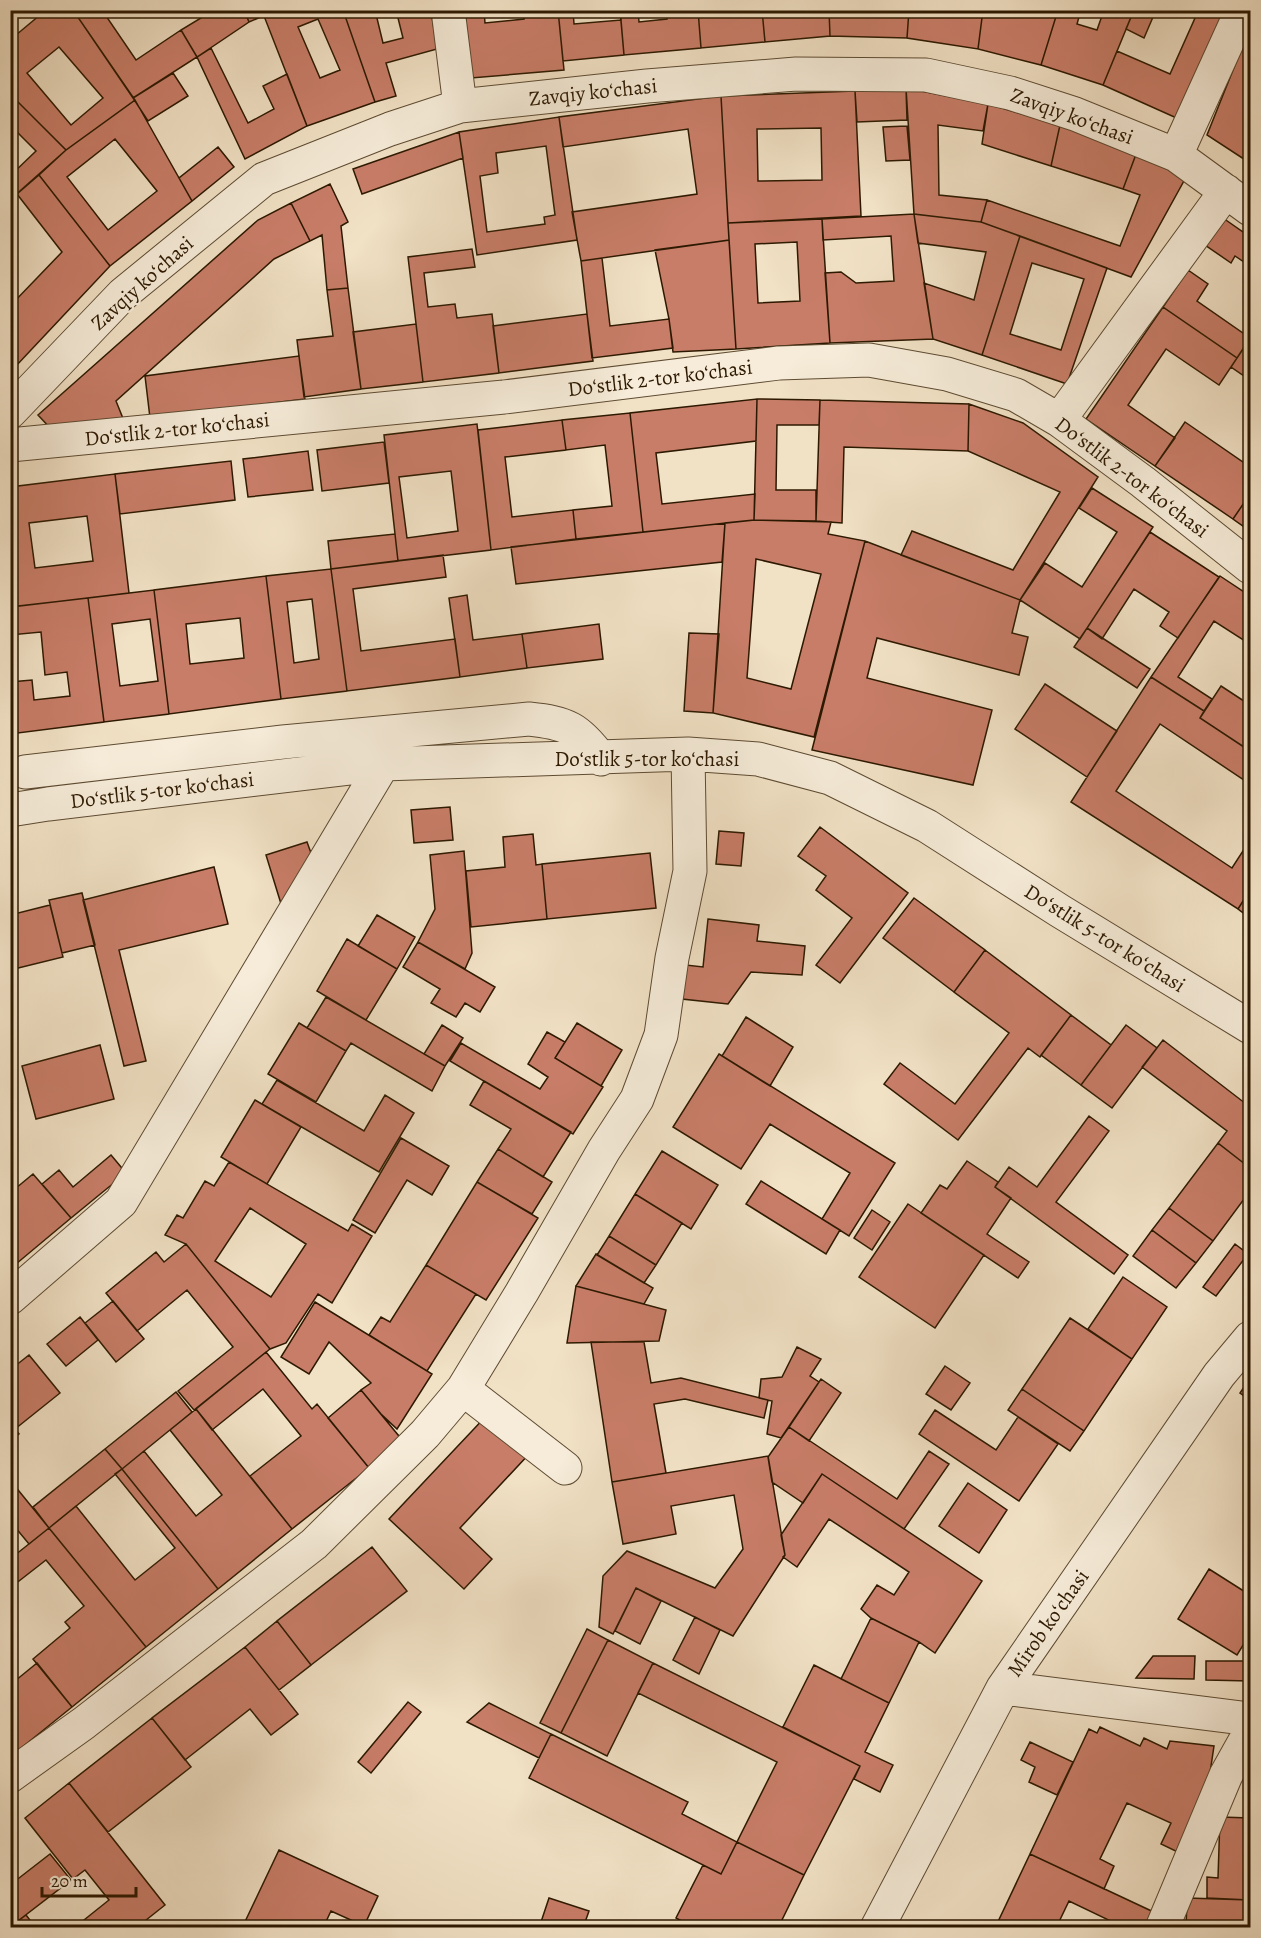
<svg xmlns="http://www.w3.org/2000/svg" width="1261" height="1938" font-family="Alegreya,serif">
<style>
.building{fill:#c87d68;stroke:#2d1901;stroke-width:1.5;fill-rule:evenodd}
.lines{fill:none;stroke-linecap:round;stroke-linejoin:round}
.minor-casing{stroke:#5e4b32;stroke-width:35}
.minor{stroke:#f6ecd9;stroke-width:33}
.labels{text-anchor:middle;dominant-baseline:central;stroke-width:4.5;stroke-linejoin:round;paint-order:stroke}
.street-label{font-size:21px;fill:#2d1901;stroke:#f6ecd9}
</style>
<rect width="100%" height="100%" fill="#f1e1c5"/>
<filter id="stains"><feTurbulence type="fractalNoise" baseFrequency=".00333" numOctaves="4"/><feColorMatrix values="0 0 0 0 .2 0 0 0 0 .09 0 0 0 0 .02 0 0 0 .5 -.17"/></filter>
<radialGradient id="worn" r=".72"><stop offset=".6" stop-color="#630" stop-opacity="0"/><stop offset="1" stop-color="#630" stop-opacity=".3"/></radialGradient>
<path class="building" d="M 46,10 L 73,10 L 135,100 L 66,150 L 10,94 L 10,40 ZM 59,47 L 103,98 L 71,125 L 27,73 Z
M 73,10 L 102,10 L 136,60 L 181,30 L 197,57 L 133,98 Z
M 214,10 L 244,10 L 249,22 L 197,57 L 181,30 Z
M 244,10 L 277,10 L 249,22 Z
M 277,10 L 343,10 L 375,102 L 307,126 L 264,16 ZM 318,19 L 340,70 L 320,78 L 298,27 Z
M 343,10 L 375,10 L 383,43 L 403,38 L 396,10 L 431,10 L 437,49 L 386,63 L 396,96 L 375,102 Z
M 465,10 L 484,10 L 485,23 L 524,19 L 523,10 L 558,10 L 564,70 L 471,78 Z
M 558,10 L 573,10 L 574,24 L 621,20 L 624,55 L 563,61 Z
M 620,10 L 638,10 L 639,22 L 667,19 L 666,10 L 698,10 L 701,48 L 624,55 Z
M 698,10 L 762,10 L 765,42 L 701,48 Z
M 762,10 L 829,10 L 830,36 L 765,42 Z
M 829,10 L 909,10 L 907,38 L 830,36 Z
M 909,10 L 947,12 L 947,10 L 983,10 L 978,49 L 907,38 Z
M 983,10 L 1058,10 L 1041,65 L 978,49 Z
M 1058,10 L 1081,10 L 1077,24 L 1097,30 L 1104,10 L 1134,10 L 1103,85 L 1041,65 Z
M 1134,10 L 1156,10 L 1144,38 L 1126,29 Z
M 1178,10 L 1229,10 L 1181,120 L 1103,85 L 1117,51 L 1170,74 L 1195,18 Z
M 1249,30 L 1250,31 L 1250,163 L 1207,135 Z
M 211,48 L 248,123 L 274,109 L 263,86 L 287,74 L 307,126 L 245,159 L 197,57 Z
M 173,73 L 188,96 L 148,121 L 133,98 Z
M 906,88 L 907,120 L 857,122 L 855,91 Z
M 906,88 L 988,104 L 983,131 L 938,125 L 939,195 L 987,200 L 981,222 L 914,214 Z
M 855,91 L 861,216 L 728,223 L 721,96 ZM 821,128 L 822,180 L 758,181 L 757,129 Z
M 10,94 L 66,150 L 12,198 L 10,196 L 10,176 L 36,151 L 10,125 Z
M 721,96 L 729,240 L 581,261 L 572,212 L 697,194 L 688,129 L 563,147 L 559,117 Z
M 135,100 L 192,201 L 110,266 L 39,175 L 66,150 ZM 115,139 L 157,191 L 108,230 L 67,177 Z
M 988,104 L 1060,125 L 1051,166 L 982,144 Z
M 559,117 L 577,240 L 477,255 L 459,132 ZM 546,146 L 555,215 L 544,217 L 545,224 L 487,232 L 480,176 L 498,173 L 496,153 Z
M 1060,125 L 1138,149 L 1123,189 L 1051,166 Z
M 907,126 L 910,160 L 886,161 L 883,127 Z
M 459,132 L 463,158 L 362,194 L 353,169 Z
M 218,147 L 234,167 L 192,201 L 179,178 Z
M 1138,149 L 1185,179 L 1131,277 L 981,222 L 987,200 L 1120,246 L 1140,195 L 1123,189 Z
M 39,175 L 110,266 L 15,367 L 10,363 L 10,306 L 62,252 L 17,194 Z
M 330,184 L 348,222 L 341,226 L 348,288 L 327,290 L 322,235 L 310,241 L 291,203 Z
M 291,203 L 310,241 L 274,259 L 116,401 L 124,421 L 52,430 L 38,415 L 258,220 Z
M 914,214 L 981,222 L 1020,236 L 982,355 L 933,339 L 924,283 L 974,300 L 986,252 L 918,243 Z
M 914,214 L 933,339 L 830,343 L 825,273 L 841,272 L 856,283 L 894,281 L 891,236 L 823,240 L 822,219 Z
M 1223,218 L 1250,237 L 1250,266 L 1235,256 L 1231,263 L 1205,245 Z
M 822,219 L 830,343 L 736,349 L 728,223 ZM 797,242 L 800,301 L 758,303 L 755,244 Z
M 1020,236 L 1107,268 L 1067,384 L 982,355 ZM 1032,263 L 1084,279 L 1061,350 L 1010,334 Z
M 729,240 L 736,349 L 673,352 L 669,319 L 655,250 Z
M 472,249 L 475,267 L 424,273 L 428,307 L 455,304 L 457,318 L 492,314 L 499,373 L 423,382 L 408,257 Z
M 602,258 L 610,326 L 669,319 L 673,348 L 592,358 L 581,261 Z
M 1188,270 L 1208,284 L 1197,301 L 1250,338 L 1237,358 L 1163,307 Z
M 348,288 L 361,389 L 304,397 L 297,340 L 333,336 L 327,290 Z
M 1163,307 L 1237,358 L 1219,385 L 1166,349 L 1128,405 L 1175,438 L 1155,466 L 1086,419 Z
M 587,314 L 593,361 L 499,373 L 493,326 Z
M 416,324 L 423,382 L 361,389 L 353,332 Z
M 1245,346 L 1250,350 L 1250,380 L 1231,367 Z
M 299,356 L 305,399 L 150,418 L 145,376 Z
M 757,399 L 756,441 L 656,453 L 662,504 L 755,494 L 754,520 L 643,532 L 630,413 Z
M 757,399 L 820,400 L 819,425 L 777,425 L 776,490 L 816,490 L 816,521 L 754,520 Z
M 820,400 L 969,404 L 968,451 L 844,447 L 842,523 L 816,521 Z
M 969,404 L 1023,423 L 1098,477 L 1020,600 L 901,555 L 912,531 L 1013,570 L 1060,492 L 968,451 Z
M 630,413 L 643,532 L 576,539 L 573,510 L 612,506 L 605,445 L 566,450 L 562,420 Z
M 562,420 L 566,450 L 505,457 L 512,517 L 573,510 L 576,539 L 491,550 L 478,430 Z
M 1185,422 L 1250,467 L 1250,494 L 1233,519 L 1155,466 Z
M 477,424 L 491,550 L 398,561 L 384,435 ZM 451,471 L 458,531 L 407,538 L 399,477 Z
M 384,442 L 389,483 L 322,491 L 317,450 Z
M 308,451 L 313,490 L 248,497 L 243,459 Z
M 231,461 L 235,500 L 120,514 L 115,474 Z
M 115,474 L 129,593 L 12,607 L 10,487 ZM 87,516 L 93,561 L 35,568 L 29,523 Z
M 1092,488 L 1153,527 L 1080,639 L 1020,600 L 1045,563 L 1082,587 L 1117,532 L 1079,508 Z
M 1250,494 L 1250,531 L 1233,519 Z
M 754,520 L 831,522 L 828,534 L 865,541 L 814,737 L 713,713 L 725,523 ZM 756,559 L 821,574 L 791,689 L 747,678 Z
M 725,523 L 722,562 L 516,584 L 511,547 Z
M 1150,532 L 1219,577 L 1178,638 L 1160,626 L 1169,612 L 1134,589 L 1102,639 L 1087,628 Z
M 395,534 L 398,561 L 331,569 L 328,541 Z
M 865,541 L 1020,600 L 1012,633 L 1028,637 L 1019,675 L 877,638 L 867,678 L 992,710 L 973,785 L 812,750 Z
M 443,555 L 446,577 L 353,589 L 361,651 L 455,639 L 460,677 L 347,691 L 331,569 Z
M 331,569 L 347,691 L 281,699 L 266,576 ZM 312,599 L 319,659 L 294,663 L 287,602 Z
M 266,576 L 281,699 L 169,714 L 154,590 ZM 240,618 L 244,658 L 190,664 L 186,624 Z
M 1220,576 L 1250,596 L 1250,639 L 1248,643 L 1214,621 L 1178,677 L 1212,699 L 1204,711 L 1151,677 Z
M 154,590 L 169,714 L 104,722 L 88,598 ZM 150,619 L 158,681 L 120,686 L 112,624 Z
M 467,595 L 473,640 L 522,634 L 527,668 L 460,677 L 449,598 Z
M 88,598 L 104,722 L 10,734 L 10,682 L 32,680 L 34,700 L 70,696 L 67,672 L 45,675 L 41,632 L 10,635 L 10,607 Z
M 599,624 L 603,659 L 527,668 L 522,634 Z
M 1087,628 L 1150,669 L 1137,688 L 1074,647 Z
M 689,633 L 719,634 L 713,713 L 684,711 Z
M 1151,677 L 1204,711 L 1200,718 L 1250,751 L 1250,784 L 1160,724 L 1116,791 L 1232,868 L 1250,840 L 1250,890 L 1238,909 L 1071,802 Z
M 1045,684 L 1117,731 L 1087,777 L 1015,729 Z
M 1221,686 L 1250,705 L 1250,751 L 1200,718 Z
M 450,807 L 453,840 L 414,843 L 411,810 Z
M 820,827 L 908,893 L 840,983 L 816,965 L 852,918 L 816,890 L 826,876 L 798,856 Z
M 719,831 L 744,833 L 741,866 L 716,864 Z
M 533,834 L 536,865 L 542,864 L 547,919 L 471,927 L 466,871 L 505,867 L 503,837 Z
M 307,842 L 311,853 L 282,907 L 266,855 Z
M 464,851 L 472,953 L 465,969 L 418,942 L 435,909 L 430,855 Z
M 650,853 L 656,908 L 547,919 L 542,864 Z
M 214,867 L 228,924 L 119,950 L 146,1061 L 124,1066 L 83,900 Z
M 1250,890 L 1250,918 L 1238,909 Z
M 82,893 L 95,945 L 62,953 L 49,900 Z
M 914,898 L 985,950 L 954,992 L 883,938 Z
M 50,905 L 63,957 L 10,970 L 10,915 Z
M 377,915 L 415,937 L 397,969 L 358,946 Z
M 708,919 L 759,925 L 757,941 L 805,946 L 802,975 L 751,972 L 728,1004 L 682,999 L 686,965 L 703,967 Z
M 347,939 L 397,969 L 366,1020 L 317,991 Z
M 418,942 L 495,987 L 480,1012 L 465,1003 L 456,1017 L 431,1003 L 440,989 L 403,967 Z
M 985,950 L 1071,1015 L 1040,1057 L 1028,1048 L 958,1140 L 884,1084 L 900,1063 L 955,1104 L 1009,1033 L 954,992 Z
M 326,997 L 445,1066 L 432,1091 L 351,1043 L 346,1051 L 307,1028 Z
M 1071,1015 L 1111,1045 L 1081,1085 L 1041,1055 Z
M 746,1017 L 793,1047 L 770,1086 L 722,1056 Z
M 299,1023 L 346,1051 L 316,1102 L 268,1074 Z
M 577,1023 L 622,1050 L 601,1086 L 555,1058 Z
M 442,1025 L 463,1038 L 445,1066 L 424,1054 Z
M 1126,1025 L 1157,1048 L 1112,1108 L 1081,1085 Z
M 547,1032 L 565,1042 L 555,1058 L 603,1087 L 573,1134 L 450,1061 L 461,1043 L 540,1089 L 548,1077 L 528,1064 Z
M 1163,1040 L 1250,1107 L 1250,1168 L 1218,1143 L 1227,1131 L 1142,1067 Z
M 100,1045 L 114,1099 L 36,1119 L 22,1066 Z
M 719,1054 L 895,1163 L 849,1236 L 822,1219 L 850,1173 L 770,1124 L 741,1169 L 673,1127 Z
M 277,1080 L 364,1131 L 385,1095 L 414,1113 L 379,1172 L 262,1104 Z
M 484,1081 L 571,1132 L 543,1177 L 498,1149 L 511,1129 L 470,1105 Z
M 255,1100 L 301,1127 L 267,1184 L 221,1157 Z
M 1089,1116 L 1109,1131 L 1056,1202 L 1128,1255 L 1114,1274 L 995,1187 L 1009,1167 L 1037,1187 Z
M 401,1138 L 449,1166 L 432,1195 L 407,1180 L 375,1233 L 353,1220 Z
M 1218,1143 L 1250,1168 L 1250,1191 L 1213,1241 L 1169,1208 Z
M 498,1149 L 552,1182 L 532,1214 L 477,1182 Z
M 662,1151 L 718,1185 L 691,1229 L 635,1194 Z
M 111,1155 L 126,1173 L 71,1218 L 42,1184 L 59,1170 L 73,1187 Z
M 967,1161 L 998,1182 L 995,1187 L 1011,1198 L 987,1234 L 1029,1262 L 1018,1278 L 921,1213 L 940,1185 L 947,1189 Z
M 229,1162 L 348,1231 L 352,1224 L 372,1236 L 332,1303 L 318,1294 L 286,1343 L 270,1349 L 186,1244 L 165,1235 L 177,1215 L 183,1218 L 205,1181 L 214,1186 ZM 250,1208 L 306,1244 L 271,1297 L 215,1261 Z
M 33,1174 L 71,1218 L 10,1269 L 10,1193 Z
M 761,1181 L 840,1230 L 826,1254 L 746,1204 Z
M 477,1182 L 538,1218 L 486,1300 L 426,1265 Z
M 635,1194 L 682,1223 L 656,1265 L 609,1236 Z
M 908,1204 L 984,1255 L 935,1328 L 859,1277 Z
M 1169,1208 L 1213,1241 L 1196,1263 L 1152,1230 Z
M 872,1210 L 890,1222 L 872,1250 L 854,1238 Z
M 1152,1230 L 1196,1263 L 1176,1288 L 1133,1256 Z
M 609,1236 L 656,1265 L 644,1283 L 597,1255 Z
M 186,1244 L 270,1349 L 194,1410 L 178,1391 L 233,1347 L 187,1290 L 137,1331 L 106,1293 L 156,1252 L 164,1262 Z
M 1235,1244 L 1248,1254 L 1216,1296 L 1203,1287 Z
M 596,1254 L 653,1288 L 644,1304 L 576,1286 Z
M 426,1265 L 476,1294 L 427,1371 L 369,1335 L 381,1317 L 390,1322 Z
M 1123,1277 L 1167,1307 L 1132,1359 L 1088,1329 Z
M 576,1286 L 666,1310 L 659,1341 L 567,1343 Z
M 113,1301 L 144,1339 L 116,1362 L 85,1323 Z
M 315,1302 L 432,1374 L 397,1429 L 381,1414 L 361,1390 L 371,1383 L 329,1342 L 309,1374 L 281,1357 Z
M 80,1317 L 98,1340 L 66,1366 L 47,1344 Z
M 1070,1318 L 1132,1359 L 1084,1431 L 1022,1389 Z
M 591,1342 L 644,1342 L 651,1383 L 681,1378 L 768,1400 L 764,1418 L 685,1399 L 654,1404 L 666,1473 L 612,1482 Z
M 797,1347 L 821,1359 L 810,1376 L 819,1382 L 781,1438 L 767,1434 L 772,1401 L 759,1398 L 761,1379 L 782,1377 Z
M 266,1352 L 312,1409 L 317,1404 L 369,1468 L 292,1529 L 250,1476 L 301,1436 L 263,1389 L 212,1430 L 196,1409 Z
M 29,1355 L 60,1393 L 15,1429 L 10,1423 L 10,1370 Z
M 945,1366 L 970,1383 L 951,1410 L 926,1394 Z
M 1250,1378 L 1250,1400 L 1240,1393 Z
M 821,1379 L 841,1393 L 809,1441 L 789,1427 Z
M 1022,1389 L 1084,1431 L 1070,1451 L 1008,1410 Z
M 361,1390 L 403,1441 L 369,1468 L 328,1418 Z
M 176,1392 L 192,1412 L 122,1469 L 105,1449 Z
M 196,1409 L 292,1529 L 218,1589 L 122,1469 L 144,1451 L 196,1516 L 222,1495 L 170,1430 Z
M 935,1410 L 996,1450 L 1018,1417 L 1058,1444 L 1019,1501 L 919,1434 Z
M 488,1414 L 530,1453 L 460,1528 L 492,1559 L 464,1589 L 389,1519 Z
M 10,1423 L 19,1434 L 10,1441 Z
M 789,1427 L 897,1499 L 929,1451 L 949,1464 L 904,1529 L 822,1474 L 803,1503 L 772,1482 L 768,1457 Z
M 105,1449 L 122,1469 L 49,1528 L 33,1507 Z
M 768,1456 L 785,1555 L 733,1636 L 636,1588 L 613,1634 L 599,1627 L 603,1576 L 627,1551 L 715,1588 L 743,1549 L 734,1495 L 671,1506 L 676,1534 L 623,1544 L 612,1482 Z
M 122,1469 L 218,1589 L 146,1647 L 49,1528 L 76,1506 L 135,1580 L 175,1548 L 115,1474 Z
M 822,1474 L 982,1581 L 935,1653 L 919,1642 L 871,1618 L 861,1609 L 877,1585 L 894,1595 L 909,1572 L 829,1519 L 797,1567 L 783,1557 L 785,1555 L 781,1535 Z
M 10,1480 L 49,1528 L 29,1544 L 10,1521 Z
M 968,1483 L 1007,1510 L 979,1553 L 939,1526 Z
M 49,1528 L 146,1647 L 72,1707 L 33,1659 L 70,1628 L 65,1622 L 84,1606 L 46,1560 L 10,1588 L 10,1559 Z
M 372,1547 L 407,1591 L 311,1665 L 277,1621 Z
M 1209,1569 L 1250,1595 L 1250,1634 L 1237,1655 L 1178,1619 Z
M 636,1588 L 661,1601 L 640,1644 L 615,1631 Z
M 695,1617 L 720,1630 L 699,1674 L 673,1660 Z
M 871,1618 L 919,1642 L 889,1703 L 841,1679 Z
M 277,1621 L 311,1665 L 279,1690 L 245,1647 Z
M 587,1629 L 608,1640 L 561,1733 L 540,1723 Z
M 608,1640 L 653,1663 L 607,1756 L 561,1733 Z
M 245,1647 L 298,1714 L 271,1735 L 250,1709 L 185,1760 L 152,1718 Z
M 1153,1656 L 1195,1656 L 1194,1679 L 1136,1678 Z
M 1206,1661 L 1250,1661 L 1250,1681 L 1206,1680 Z
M 37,1663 L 72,1707 L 10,1757 L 10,1685 Z
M 653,1663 L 860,1766 L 804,1875 L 737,1842 L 777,1762 L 638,1693 Z
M 814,1665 L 889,1703 L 865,1752 L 893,1765 L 880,1792 L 854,1779 L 860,1766 L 783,1727 Z
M 408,1702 L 421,1712 L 371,1773 L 358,1762 Z
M 489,1703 L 551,1734 L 539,1758 L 467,1722 Z
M 152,1718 L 191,1767 L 108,1832 L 69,1783 Z
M 1100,1727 L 1140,1746 L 1144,1738 L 1167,1749 L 1170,1741 L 1214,1746 L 1202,1827 L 1188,1857 L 1161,1844 L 1171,1823 L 1127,1803 L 1100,1859 L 1114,1866 L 1104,1889 L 1030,1854 L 1089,1729 L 1097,1733 Z
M 551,1734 L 688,1802 L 682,1814 L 737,1842 L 721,1874 L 529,1778 Z
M 1030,1742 L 1073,1762 L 1057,1795 L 1029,1782 L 1035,1767 L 1021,1760 Z
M 69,1783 L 165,1905 L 136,1928 L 74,1928 L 109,1900 L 85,1870 L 73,1879 L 25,1818 Z
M 1220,1817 L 1250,1818 L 1250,1900 L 1207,1898 L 1207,1877 L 1218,1878 Z
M 737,1842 L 804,1875 L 778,1928 L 694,1928 L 676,1918 L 703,1865 L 721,1874 Z
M 279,1850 L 378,1896 L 364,1926 L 331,1911 L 323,1928 L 242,1928 Z
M 50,1854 L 71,1880 L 10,1927 L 10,1885 Z
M 1030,1854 L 1160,1915 L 1155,1928 L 1113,1928 L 1115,1923 L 1069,1901 L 1056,1928 L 995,1928 Z
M 549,1898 L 589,1911 L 583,1928 L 539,1928 Z
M 1187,1898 L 1250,1900 L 1250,1928 L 1186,1928 Z
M 26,1915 L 36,1928 L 10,1928 L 10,1927 Z"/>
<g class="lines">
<defs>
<path id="minor" d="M 448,10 L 460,106
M 1176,155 L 1242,10
M 10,412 L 123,294 L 264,179 L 390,129 L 460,106 L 647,86 L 796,74 L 926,75 L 1010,93 L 1075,114 L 1176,155 L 1250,209
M 1059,420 L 1226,191
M 10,445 L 504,397 L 779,363 L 869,360 L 947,374 L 1016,395 L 1059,420 L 1143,482 L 1250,567
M 25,772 L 283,742 L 529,719 C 567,723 578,728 601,759
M 10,810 L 48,804 L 383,764 L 688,754 L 758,759 L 830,778 L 927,826 L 1060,911 L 1250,1027
M 10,1298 L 121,1202 L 383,764
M 463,1389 L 565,1468
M 1003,1688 L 1250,1719
M 10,1776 L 84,1723 L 314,1544 L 425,1434 L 463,1389 L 522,1292 L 604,1150 L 637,1099 L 661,1035 L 672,958 L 690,871 L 688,754
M 877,1928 L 1003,1688 L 1219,1375 L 1250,1338
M 1162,1928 L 1226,1775 L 1250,1732"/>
</defs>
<use href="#minor" class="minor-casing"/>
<use href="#minor" class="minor"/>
</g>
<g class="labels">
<g class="street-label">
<text transform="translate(593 92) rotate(-6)">Zavqiy koʻchasi</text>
<text transform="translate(1072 116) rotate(20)">Zavqiy koʻchasi</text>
<text transform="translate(142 283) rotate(-42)">Zavqiy koʻchasi</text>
<text transform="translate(660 378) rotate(-7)">Doʻstlik 2-tor koʻchasi</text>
<text transform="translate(177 429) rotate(-6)">Doʻstlik 2-tor koʻchasi</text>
<text transform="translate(1132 477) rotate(37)">Doʻstlik 2-tor koʻchasi</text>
<text x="647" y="759">Doʻstlik 5-tor koʻchasi</text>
<text transform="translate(162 790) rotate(-7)">Doʻstlik 5-tor koʻchasi</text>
<text transform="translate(1105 938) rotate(32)">Doʻstlik 5-tor koʻchasi</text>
<text transform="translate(1048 1623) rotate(-55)">Mirob koʻchasi</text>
</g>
</g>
<rect width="1261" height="1938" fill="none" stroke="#f1e1c5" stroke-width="36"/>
<rect x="12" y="12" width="1237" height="1914" fill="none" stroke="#2d1901" stroke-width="3"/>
<rect x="18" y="18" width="1225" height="1902" fill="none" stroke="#2d1901" stroke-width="1.5"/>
<path d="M42 1887v9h94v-9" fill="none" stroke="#2d1901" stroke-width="3"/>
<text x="51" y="1887" font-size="18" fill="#2d1901" stroke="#f6ecd9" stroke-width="4.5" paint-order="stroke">20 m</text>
<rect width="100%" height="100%" filter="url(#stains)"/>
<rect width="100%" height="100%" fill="url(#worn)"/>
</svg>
